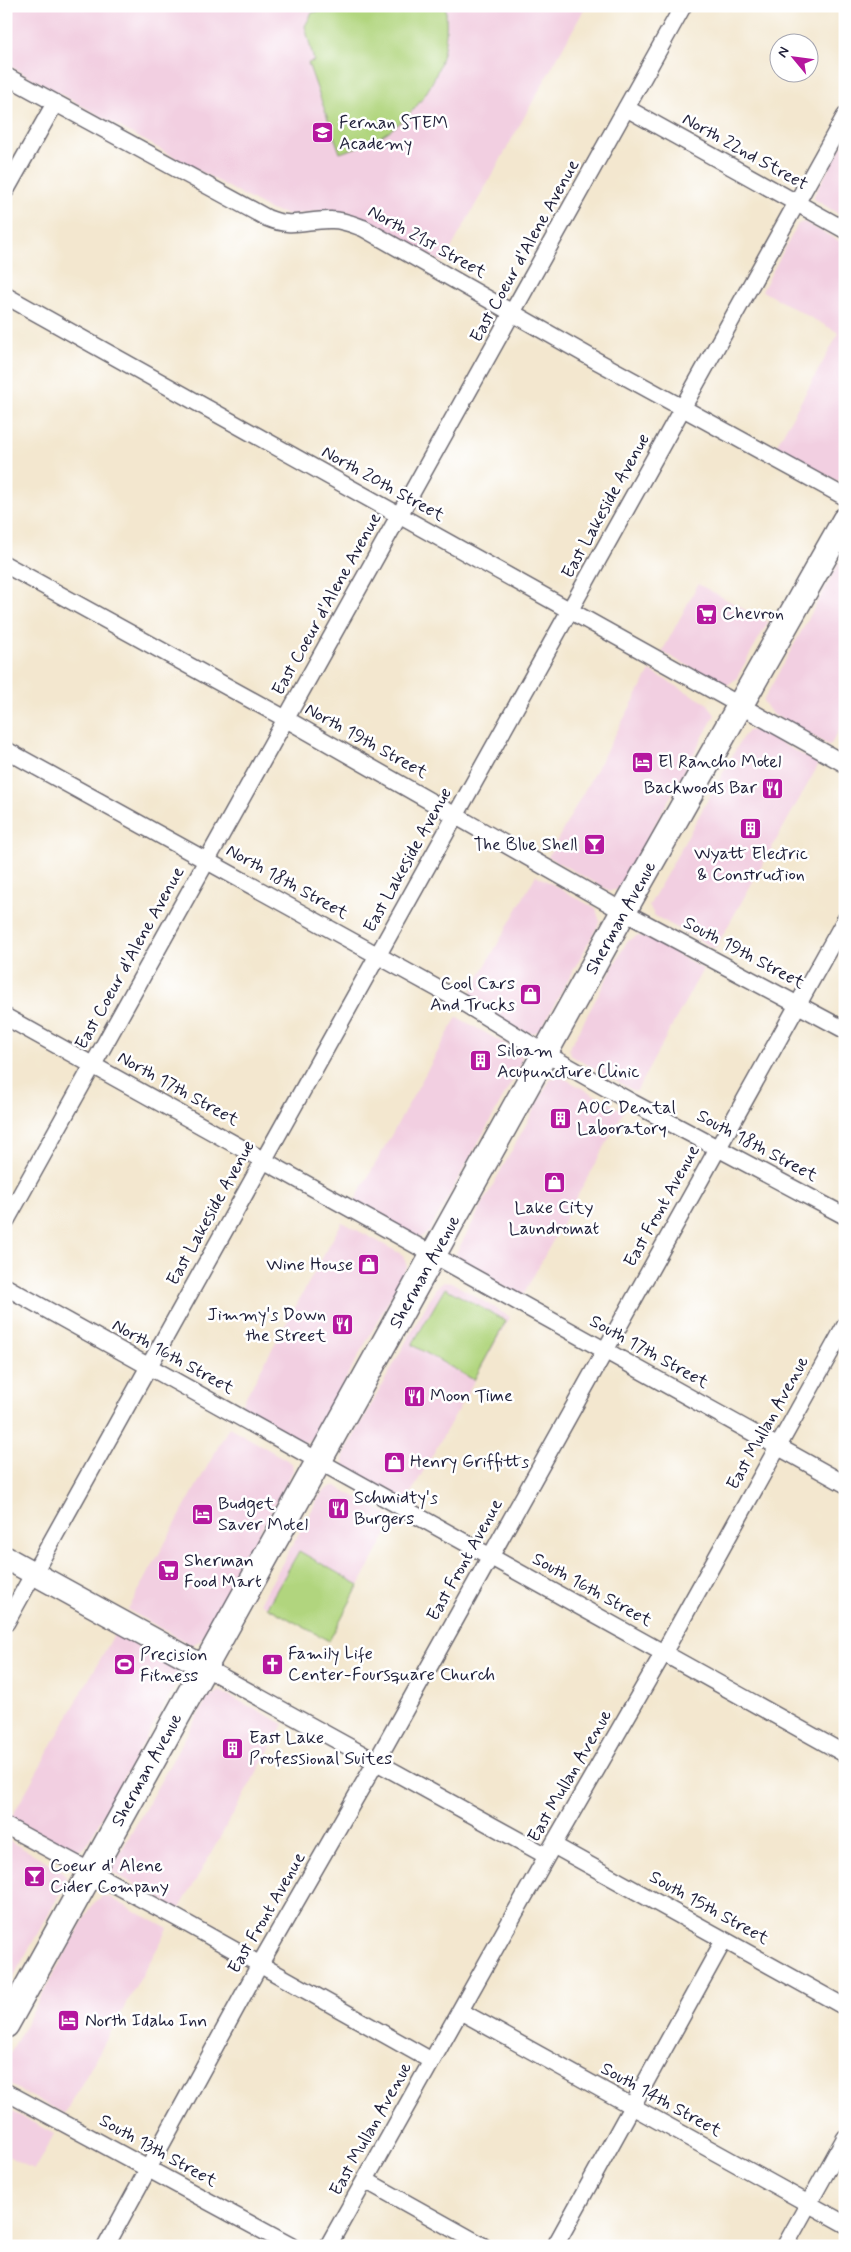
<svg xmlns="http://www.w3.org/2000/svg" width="851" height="2252" font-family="Mynerve,sans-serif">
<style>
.built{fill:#f2cfe1}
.green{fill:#b1d57e;stroke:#6a7c5c}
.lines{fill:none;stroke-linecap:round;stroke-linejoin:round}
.minor-casing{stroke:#6b676f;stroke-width:19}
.secondary-casing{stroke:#6b676f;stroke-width:25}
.primary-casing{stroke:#6b676f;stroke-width:28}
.minor{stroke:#fff;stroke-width:16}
.secondary{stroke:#fff;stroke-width:22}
.primary{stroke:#fff;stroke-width:25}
.labels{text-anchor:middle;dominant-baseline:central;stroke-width:5;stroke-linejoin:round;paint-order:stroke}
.poi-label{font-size:18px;fill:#22223b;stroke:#fff;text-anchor:start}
.street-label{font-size:18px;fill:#22223b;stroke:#fff}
</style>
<rect width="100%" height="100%" fill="#fff"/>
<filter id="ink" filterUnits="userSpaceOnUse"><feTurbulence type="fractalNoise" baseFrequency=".02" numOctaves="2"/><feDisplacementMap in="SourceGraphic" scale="10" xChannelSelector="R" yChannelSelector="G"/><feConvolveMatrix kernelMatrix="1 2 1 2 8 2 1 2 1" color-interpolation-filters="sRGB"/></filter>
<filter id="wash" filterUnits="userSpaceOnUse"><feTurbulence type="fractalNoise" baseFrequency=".0096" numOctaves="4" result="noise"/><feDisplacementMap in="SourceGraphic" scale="20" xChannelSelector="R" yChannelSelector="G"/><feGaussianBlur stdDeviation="1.12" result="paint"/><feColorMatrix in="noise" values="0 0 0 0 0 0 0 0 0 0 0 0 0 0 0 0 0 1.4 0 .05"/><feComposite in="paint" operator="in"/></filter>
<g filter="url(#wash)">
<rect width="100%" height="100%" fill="#f3e7cf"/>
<path class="built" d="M 6,6 L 586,6 L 443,263 L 360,217 L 347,212 L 318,211 L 291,215 L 270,210 L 6,64 Z
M 845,140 L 845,218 L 814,199 L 814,195 Z
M 804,222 L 845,244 L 845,479 L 839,481 L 835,480 L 775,448 L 839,333 L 762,291 L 798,224 Z
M 845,552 L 845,720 L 830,746 L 772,714 L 763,701 Z
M 698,584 L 768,622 L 736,679 L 726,686 L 662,652 Z
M 650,671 L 708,704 L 715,715 L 622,885 L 619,889 L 610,891 L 548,857 Z
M 753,730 L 759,731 L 819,764 L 715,949 L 655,916 L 649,906 L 742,738 L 748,731 Z
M 536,875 L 596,909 L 600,922 L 541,1029 L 534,1033 L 522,1031 L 467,999 Z
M 637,936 L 648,937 L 703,969 L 636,1092 L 575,1058 L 571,1055 L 569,1049 L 627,941 Z
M 457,1017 L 518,1051 L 522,1058 L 520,1067 L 429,1232 L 419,1238 L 353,1204 Z
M 560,1076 L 624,1111 L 522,1297 L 461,1263 L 456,1253 L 550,1080 Z
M 342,1222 L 403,1255 L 407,1267 L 314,1438 L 308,1442 L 301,1442 L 239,1409 Z
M 444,1282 L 453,1283 L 510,1317 L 406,1502 L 345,1467 L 343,1460 L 345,1452 L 437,1286 Z
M 229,1427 L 292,1463 L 293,1471 L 203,1637 L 200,1641 L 191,1645 L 128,1610 Z
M 332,1486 L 336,1486 L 395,1519 L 329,1641 L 260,1603 L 322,1492 Z
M 115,1633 L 172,1664 L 179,1672 L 179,1679 L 86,1846 L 83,1849 L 73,1851 L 11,1818 Z
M 220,1691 L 284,1724 L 179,1910 L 114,1873 L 111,1869 L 208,1697 Z
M 6,1839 L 60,1869 L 66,1877 L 63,1888 L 6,1990 Z
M 102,1896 L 109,1897 L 168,1929 L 65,2114 L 6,2083 L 6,2060 L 92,1905 Z
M 6,2108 L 54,2134 L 34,2170 L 6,2155 Z"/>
<path class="green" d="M 337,6 L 446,8 C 446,19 447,31 445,42 C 439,84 413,119 376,139 C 365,145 352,149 340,153 L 308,63 L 314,61 L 305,26 L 312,13 Z
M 445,1288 L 506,1321 L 474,1380 L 412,1345 Z
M 299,1551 L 359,1585 L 329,1641 L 267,1607 Z"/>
</g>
<g filter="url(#ink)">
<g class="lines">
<defs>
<path id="minor" d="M 6,76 L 267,218 C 293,229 307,219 332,220 C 343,220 352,224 363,228 L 597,361 L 845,497
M 626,108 L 845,230
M 6,190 L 55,103
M 6,296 L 845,764
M 6,565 L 286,719 L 624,912 L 845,1030
M 6,750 L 462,1002 L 546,1054 L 633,1103 L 845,1216
M 6,1017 L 845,1484
M 6,1221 L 683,6
M 6,1287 L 845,1754
M 6,1623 C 287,1121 567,619 845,116
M 204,1667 L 547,1856
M 6,1826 L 177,1918 L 432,2061
M 553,1845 L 845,2007
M 460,2011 L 845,2224
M 6,2092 L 291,2246
M 365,2180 L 483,2246
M 106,2246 L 260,1964 L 376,1762 L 845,920
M 328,2246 L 553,1845 L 664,1652 L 845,1326
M 555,2246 L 724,1940
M 785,2246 L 845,2138"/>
<path id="secondary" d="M 6,1558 L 204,1667"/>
<path id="primary" d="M 6,2025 L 631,898 L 845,520"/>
</defs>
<use href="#minor" class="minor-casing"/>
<use href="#secondary" class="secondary-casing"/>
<use href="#primary" class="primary-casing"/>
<use href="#minor" class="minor"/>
<use href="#secondary" class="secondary"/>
<use href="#primary" class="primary"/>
</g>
</g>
<defs>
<symbol id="school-square" viewBox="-11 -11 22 22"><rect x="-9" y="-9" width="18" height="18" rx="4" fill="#b5179e" stroke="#fff"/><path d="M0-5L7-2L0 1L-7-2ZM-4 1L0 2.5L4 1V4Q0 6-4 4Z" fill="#fff"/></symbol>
<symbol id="supermarket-square" viewBox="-11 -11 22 22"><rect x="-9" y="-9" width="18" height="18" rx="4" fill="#b5179e" stroke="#fff"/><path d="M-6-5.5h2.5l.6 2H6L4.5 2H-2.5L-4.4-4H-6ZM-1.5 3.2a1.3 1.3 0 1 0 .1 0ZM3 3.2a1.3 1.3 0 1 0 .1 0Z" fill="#fff"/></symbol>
<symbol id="hotel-square" viewBox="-11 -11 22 22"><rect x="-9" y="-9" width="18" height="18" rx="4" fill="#b5179e" stroke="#fff"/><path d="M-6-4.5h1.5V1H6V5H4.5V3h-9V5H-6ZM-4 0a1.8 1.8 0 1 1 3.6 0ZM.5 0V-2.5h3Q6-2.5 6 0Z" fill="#fff"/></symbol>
<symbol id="restaurant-square" viewBox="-11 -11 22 22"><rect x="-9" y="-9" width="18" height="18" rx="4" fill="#b5179e" stroke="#fff"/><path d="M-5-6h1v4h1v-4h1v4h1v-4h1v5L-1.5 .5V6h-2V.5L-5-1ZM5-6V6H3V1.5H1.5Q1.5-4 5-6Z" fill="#fff"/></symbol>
<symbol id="building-square" viewBox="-11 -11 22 22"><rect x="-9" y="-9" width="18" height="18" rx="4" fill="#b5179e" stroke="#fff"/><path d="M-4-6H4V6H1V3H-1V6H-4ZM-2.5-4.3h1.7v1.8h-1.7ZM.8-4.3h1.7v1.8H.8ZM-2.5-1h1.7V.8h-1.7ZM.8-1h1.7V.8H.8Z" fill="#fff"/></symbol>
<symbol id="bar-square" viewBox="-11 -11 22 22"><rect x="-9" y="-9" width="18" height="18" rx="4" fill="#b5179e" stroke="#fff"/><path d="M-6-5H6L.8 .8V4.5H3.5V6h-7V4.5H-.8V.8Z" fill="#fff"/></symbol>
<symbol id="shop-square" viewBox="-11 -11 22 22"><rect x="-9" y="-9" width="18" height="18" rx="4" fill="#b5179e" stroke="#fff"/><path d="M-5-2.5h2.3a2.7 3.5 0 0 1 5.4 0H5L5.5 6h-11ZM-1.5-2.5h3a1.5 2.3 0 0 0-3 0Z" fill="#fff"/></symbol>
<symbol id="church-square" viewBox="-11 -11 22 22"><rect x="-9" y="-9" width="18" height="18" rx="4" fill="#b5179e" stroke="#fff"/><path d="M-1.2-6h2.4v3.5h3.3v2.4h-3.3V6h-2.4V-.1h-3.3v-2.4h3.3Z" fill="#fff"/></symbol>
<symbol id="stadium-square" viewBox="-11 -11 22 22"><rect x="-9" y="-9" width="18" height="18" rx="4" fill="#b5179e" stroke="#fff"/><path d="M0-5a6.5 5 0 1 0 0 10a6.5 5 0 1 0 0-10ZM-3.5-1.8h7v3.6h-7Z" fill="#fff"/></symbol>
</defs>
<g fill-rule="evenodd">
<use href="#school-square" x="310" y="120" width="25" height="25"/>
<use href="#supermarket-square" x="694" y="602" width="25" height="25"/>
<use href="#hotel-square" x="630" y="750" width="25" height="25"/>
<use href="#restaurant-square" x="760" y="776" width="25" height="25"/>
<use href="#building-square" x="738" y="816" width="25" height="25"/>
<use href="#bar-square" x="582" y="832" width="25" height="25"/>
<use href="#shop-square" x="518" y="982" width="25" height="25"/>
<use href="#building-square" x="468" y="1048" width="25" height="25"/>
<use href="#building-square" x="548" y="1106" width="25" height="25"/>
<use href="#shop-square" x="542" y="1170" width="25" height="25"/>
<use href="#shop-square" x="356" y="1252" width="25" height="25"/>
<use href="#restaurant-square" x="330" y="1312" width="25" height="25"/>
<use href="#restaurant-square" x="402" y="1384" width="25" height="25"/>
<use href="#shop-square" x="382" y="1450" width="25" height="25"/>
<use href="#restaurant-square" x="326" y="1496" width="25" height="25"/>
<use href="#hotel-square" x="190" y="1502" width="25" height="25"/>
<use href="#supermarket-square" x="156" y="1558" width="25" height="25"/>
<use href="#church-square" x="260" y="1652" width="25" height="25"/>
<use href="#stadium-square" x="112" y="1652" width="25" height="25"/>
<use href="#building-square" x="220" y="1736" width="25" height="25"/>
<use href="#bar-square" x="22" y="1864" width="25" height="25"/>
<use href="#hotel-square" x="56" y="2008" width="25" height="25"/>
</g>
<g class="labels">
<g class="poi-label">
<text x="339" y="123">Fernan STEM<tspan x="339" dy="21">Academy</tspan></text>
<text x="722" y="614">Chevron</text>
<text x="658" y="762">El Rancho Motel</text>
<text x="757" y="788" text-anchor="end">Backwoods Bar</text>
<text x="578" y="845" text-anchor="end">The Blue Shell</text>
<text x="751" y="854" text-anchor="middle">Wyatt Electric<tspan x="751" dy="21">&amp; Construction</tspan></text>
<text x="515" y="984" text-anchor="end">Cool Cars<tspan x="515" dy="21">And Trucks</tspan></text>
<text x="497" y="1051">Siloam<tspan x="497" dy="21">Acupuncture Clinic</tspan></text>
<text x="577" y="1108">AOC Dental<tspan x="577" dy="21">Laboratory</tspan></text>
<text x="554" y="1208" text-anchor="middle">Lake City<tspan x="554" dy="21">Laundromat</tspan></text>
<text x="353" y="1265" text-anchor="end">Wine House</text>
<text x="326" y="1315" text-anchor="end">Jimmy's Down<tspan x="326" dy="21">the Street</tspan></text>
<text x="430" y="1396">Moon Time</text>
<text x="410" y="1462">Henry Griffitts</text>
<text x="354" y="1498">Schmidty's<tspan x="354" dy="21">Burgers</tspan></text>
<text x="218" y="1504">Budget<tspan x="218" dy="21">Saver Motel</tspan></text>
<text x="184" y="1561">Sherman<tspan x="184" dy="21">Food Mart</tspan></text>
<text x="288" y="1654">Family Life<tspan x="288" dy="21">Center-Foursquare Church</tspan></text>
<text x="140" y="1655">Precision<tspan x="140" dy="21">Fitness</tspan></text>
<text x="249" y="1738">East Lake<tspan x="249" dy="21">Professional Suites</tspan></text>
<text x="50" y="1866">Coeur d' Alene<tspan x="50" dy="21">Cider Company</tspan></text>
<text x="85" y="2021">North Idaho Inn</text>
</g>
<g class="street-label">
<text transform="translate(745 152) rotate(29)">North 22nd Street</text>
<text transform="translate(427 242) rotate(29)">North 21st Street</text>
<text transform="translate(525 251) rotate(-61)">East Coeur d'Alene Avenue</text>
<text transform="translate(383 484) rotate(29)">North 20th Street</text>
<text transform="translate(606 506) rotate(-61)">East Lakeside Avenue</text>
<text transform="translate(327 604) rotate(-61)">East Coeur d'Alene Avenue</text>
<text transform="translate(366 741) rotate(29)">North 19th Street</text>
<text transform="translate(408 860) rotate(-61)">East Lakeside Avenue</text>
<text transform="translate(287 882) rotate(29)">North 18th Street</text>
<text transform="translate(621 918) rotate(-61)">Sherman Avenue</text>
<text transform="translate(744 953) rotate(28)">South 19th Street</text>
<text transform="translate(130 958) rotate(-61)">East Coeur d'Alene Avenue</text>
<text transform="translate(178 1089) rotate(29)">North 17th Street</text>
<text transform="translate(757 1146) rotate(28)">South 18th Street</text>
<text transform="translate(662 1206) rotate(-61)">East Front Avenue</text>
<text transform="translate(211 1213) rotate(-61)">East Lakeside Avenue</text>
<text transform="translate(425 1272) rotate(-61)">Sherman Avenue</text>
<text transform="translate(649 1352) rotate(29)">South 17th Street</text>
<text transform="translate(173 1357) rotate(29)">North 16th Street</text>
<text transform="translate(768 1423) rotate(-61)">East Mullan Avenue</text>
<text transform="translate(465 1560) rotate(-61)">East Front Avenue</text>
<text transform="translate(592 1590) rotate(29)">South 16th Street</text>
<text transform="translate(147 1770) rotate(-61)">Sherman Avenue</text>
<text transform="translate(570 1776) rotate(-60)">East Mullan Avenue</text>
<text transform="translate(709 1908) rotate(29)">South 15th Street</text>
<text transform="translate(267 1913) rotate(-60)">East Front Avenue</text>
<text transform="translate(661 2100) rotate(29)">South 14th Street</text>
<text transform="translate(371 2129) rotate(-61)">East Mullan Avenue</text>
<text transform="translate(158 2151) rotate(29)">South 13th Street</text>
</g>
</g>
<rect width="851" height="2252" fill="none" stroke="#fff" stroke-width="25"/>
<g transform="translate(794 58) rotate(299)"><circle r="24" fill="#ffffff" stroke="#a7a7b1"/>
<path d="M0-4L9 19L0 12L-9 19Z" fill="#b5179e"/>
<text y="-8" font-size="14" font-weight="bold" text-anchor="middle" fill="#22223b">N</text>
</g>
</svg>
